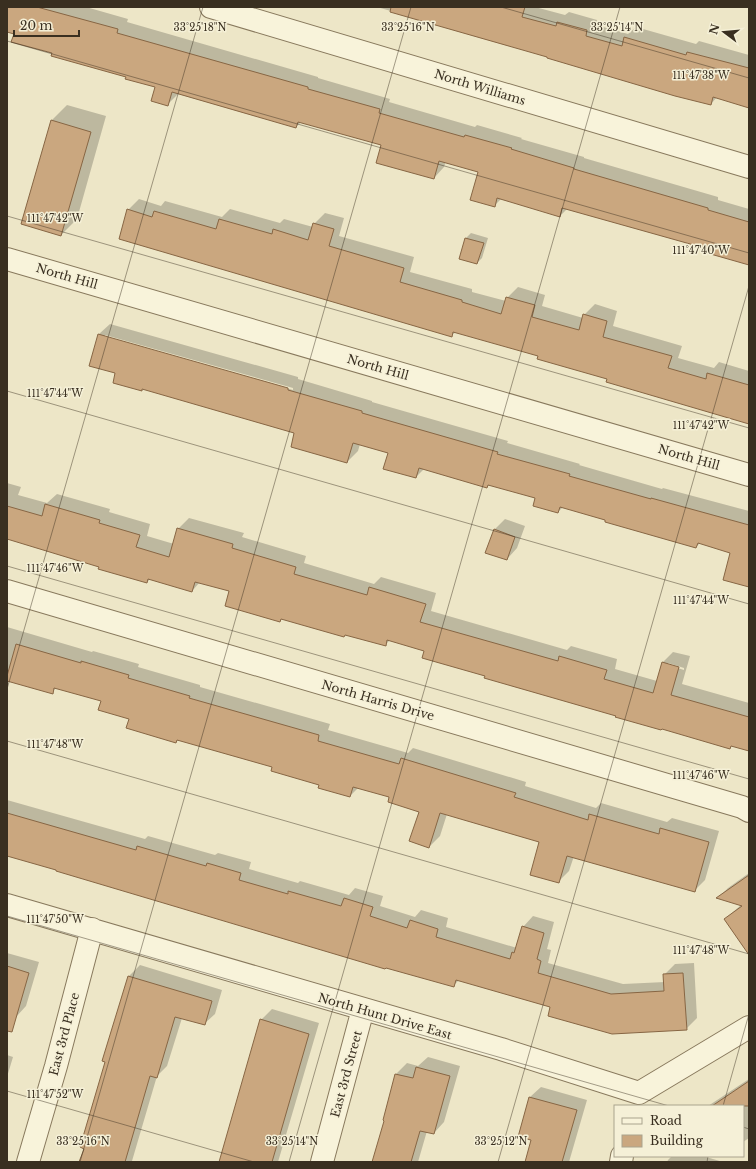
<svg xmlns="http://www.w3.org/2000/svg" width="756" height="1169" font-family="'Libre Baskerville',serif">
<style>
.shadow{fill:#0003;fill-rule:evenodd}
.building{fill:#caa77f;stroke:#876644}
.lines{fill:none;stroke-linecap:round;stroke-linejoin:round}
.street-casing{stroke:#88795d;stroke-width:24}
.street{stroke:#f8f3da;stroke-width:22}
.ticks{fill:none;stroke:#392f20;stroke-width:1;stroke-opacity:0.45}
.labels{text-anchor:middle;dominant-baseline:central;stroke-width:3;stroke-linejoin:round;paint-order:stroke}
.street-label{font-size:12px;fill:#392f20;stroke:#f5f0d7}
.ticks-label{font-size:10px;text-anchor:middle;fill:#392f20;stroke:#f5f0d7;stroke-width:3;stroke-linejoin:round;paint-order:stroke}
</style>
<rect width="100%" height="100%" fill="#ede6c7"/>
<path class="shadow" d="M 7,7 L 86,7 L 128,19 L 127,22 L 318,77 L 318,78 L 390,99 L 389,102 L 475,127 L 477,125 L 522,138 L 521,139 L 584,157 L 584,158 L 718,197 L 718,200 L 749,209 L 749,263 L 709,249 L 567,209 L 560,216 L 501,199 L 494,206 L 479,171 L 446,161 L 444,167 L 434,178 L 382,145 L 301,122 L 296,127 L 178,94 L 168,104 L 156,86 L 53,53 L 15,33 L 7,31 Z
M 377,7 L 535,7 L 565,15 L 569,12 L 597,20 L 596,25 L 628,34 L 636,27 L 696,44 L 699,41 L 749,55 L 749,107 L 717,97 L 711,104 Z
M 67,105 L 106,116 L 77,219 L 61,235 L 51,121 Z
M 139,199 L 161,206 L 165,201 L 222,217 L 230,209 L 280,223 L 284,219 L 313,227 L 314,224 L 325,213 L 344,218 L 339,236 L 414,257 L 410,272 L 472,289 L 472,292 L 506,301 L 507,298 L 518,287 L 545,295 L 542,306 L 583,318 L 584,315 L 595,304 L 617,311 L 613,326 L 682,346 L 678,358 L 714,368 L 719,362 L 749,371 L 749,423 L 608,379 L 539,355 L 456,332 L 452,335 L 128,210 Z
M 471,233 L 488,238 L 482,258 L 477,263 L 466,238 Z
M 110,324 L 298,377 L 298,379 L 372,401 L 372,402 L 508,441 L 507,443 L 580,464 L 579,465 L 662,489 L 663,488 L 749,511 L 749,586 L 732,552 L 700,543 L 696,547 L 563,507 L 558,512 L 536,498 L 490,484 L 487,487 L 424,469 L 416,477 L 389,453 L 360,444 L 358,451 L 347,462 L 296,433 L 143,388 L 141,390 L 117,373 L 99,334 ZM 105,335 L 293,388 L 293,390 L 105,337 Z
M 7,483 L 21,487 L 18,495 L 47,503 L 57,494 L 110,509 L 109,512 L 150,524 L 147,536 L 174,544 L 178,529 L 189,518 L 244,533 L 242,537 L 306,556 L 304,563 L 374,584 L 381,577 L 436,593 L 431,611 L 567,650 L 571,646 L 617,659 L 615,669 L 657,681 L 662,663 L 673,652 L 690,656 L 682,684 L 749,703 L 749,750 L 732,745 L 730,747 L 617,715 L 486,676 L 425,650 L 390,640 L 385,645 L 282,618 L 280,621 L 230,591 L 200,582 L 192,591 L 150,579 L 147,582 L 100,566 L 7,538 ZM 668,663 L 684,668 L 684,670 L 668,665 Z
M 505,519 L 525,526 L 517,548 L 507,559 L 494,530 Z
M 7,627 L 92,652 L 93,651 L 139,664 L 138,667 L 200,685 L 200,687 L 330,724 L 328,730 L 408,753 L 413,748 L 526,782 L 525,786 L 596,808 L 601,803 L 667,822 L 672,818 L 719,831 L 705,880 L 694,891 L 574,856 L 569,871 L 558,882 L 540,842 L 447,814 L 440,836 L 429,847 L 420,811 L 391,796 L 359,787 L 350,796 L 321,784 L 273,766 L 179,739 L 176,742 L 130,718 L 102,700 L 57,687 L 52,692 L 7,680 Z
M 7,800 L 145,839 L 148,836 L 215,855 L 218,853 L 251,862 L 249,869 L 298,883 L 300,881 L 349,895 L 355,888 L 383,896 L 380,906 L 415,917 L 421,910 L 448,918 L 446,927 L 517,948 L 523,927 L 533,916 L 554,922 L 547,949 L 551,950 L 548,963 L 623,984 L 665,982 L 664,975 L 675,964 L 694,963 L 697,1018 L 686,1029 L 552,1007 L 459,980 L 453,986 L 7,855 Z
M 749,873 L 749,940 L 725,919 L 741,905 L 718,898 L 728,888 Z
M 7,953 L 39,962 L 26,1006 L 16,1017 L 12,1016 L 7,1032 Z
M 140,965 L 222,990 L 215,1014 L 204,1024 L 182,1018 L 167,1066 L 157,1076 L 132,1161 L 134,1162 L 80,1162 L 85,1148 L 106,1061 L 104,1061 L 129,976 Z
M 272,1009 L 319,1023 L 278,1162 L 220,1162 L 261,1020 Z
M 7,1055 L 13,1057 L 7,1077 Z
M 428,1057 L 460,1066 L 444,1122 L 434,1133 L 427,1131 L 418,1162 L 373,1162 L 385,1120 L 384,1120 L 396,1074 L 407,1063 L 418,1066 Z
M 749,1079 L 749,1138 L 743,1142 L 743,1106 L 708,1106 Z
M 541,1087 L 587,1100 L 569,1162 L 526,1162 L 532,1140 L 519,1136 L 530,1097 Z
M 672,1156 L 703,1156 L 723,1162 L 667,1162 L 668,1160 Z"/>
<path class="building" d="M 7,7 L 37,7 L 118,29 L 117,33 L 308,87 L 308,89 L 380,109 L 379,113 L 464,137 L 465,135 L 512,148 L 511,149 L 574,168 L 574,169 L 708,208 L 708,210 L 749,222 L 749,265 L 707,253 L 708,249 L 562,208 L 560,217 L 497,198 L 495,207 L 470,200 L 478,172 L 439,161 L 434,179 L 376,163 L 381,145 L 298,122 L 296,128 L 172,92 L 168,106 L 151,101 L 155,87 L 125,79 L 126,77 L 51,56 L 52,53 L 11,42 L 14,34 L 7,32 Z
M 391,7 L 525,7 L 522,17 L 556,26 L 557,22 L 587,30 L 586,36 L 622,46 L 624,37 L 686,55 L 687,52 L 749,68 L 749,108 L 713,97 L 711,105 L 675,96 L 547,58 L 547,57 L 390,12 Z
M 51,120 L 91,132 L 61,236 L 21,224 Z
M 127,209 L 152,217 L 154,211 L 216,229 L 219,219 L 272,234 L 273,229 L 308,240 L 313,223 L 334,229 L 329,246 L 404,268 L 400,282 L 462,300 L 462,302 L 501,314 L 506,297 L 535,305 L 532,317 L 579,330 L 583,314 L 607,321 L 603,337 L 672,356 L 668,368 L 706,379 L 707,373 L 749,385 L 749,424 L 606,382 L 607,379 L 537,359 L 538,356 L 453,332 L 452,337 L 119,239 Z
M 465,238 L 484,243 L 477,264 L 459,259 Z
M 98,334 L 288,388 L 288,390 L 362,411 L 362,413 L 498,452 L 497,454 L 570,474 L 569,476 L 651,499 L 651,498 L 749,525 L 749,587 L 723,580 L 730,553 L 698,543 L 696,548 L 605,522 L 605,520 L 560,507 L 558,513 L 533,506 L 535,498 L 488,485 L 487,488 L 419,468 L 416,478 L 383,469 L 388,453 L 353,443 L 347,463 L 291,447 L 294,433 L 142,389 L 142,391 L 113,383 L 115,373 L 89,366 Z
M 45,504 L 100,520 L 99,523 L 140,535 L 136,547 L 169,557 L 177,528 L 233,544 L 232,548 L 296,567 L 294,574 L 367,595 L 369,587 L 426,604 L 420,622 L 558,661 L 559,656 L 607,670 L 604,679 L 653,693 L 662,662 L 679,667 L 671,695 L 749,717 L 749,751 L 731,746 L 730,749 L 662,729 L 661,730 L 615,717 L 616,716 L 484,678 L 485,676 L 422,658 L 424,651 L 387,640 L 386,646 L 345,635 L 344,637 L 281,619 L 280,622 L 225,606 L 229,591 L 195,582 L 192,592 L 148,579 L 147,583 L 98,569 L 99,567 L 7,539 L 7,506 L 42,516 Z
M 494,529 L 515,537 L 507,560 L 485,553 Z
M 16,644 L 81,663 L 81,661 L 129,675 L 128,678 L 190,696 L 189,698 L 319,735 L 318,741 L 399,764 L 401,758 L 516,793 L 514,797 L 588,820 L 589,814 L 659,834 L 660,828 L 709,842 L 695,892 L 567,856 L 559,883 L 530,875 L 539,842 L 440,813 L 429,848 L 409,841 L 419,812 L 388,802 L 389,797 L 353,787 L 350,797 L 318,788 L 319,785 L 271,771 L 272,767 L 177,740 L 176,743 L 126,728 L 129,719 L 98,710 L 101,701 L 54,688 L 53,694 L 7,681 L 7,676 Z
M 7,813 L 136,850 L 137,846 L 206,866 L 207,863 L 241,873 L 239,880 L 288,894 L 288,891 L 341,906 L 344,898 L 373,907 L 370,916 L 407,928 L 410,920 L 438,929 L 436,937 L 510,959 L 512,952 L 514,953 L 522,926 L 544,933 L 537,959 L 541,961 L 538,973 L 611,994 L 664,991 L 663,974 L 683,973 L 687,1030 L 612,1034 L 548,1016 L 550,1007 L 456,980 L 454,987 L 386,968 L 385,969 L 56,871 L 56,870 L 7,856 Z
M 749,875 L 749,955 L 724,919 L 742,906 L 716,898 Z
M 7,966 L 29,973 L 12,1032 L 7,1031 Z
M 128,976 L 212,1001 L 205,1025 L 175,1017 L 157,1078 L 150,1076 L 125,1162 L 79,1162 L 84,1149 L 80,1147 L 105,1062 L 102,1061 Z
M 260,1019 L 309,1034 L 281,1131 L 272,1162 L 219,1162 Z
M 416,1067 L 450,1076 L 434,1134 L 420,1131 L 411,1162 L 372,1162 L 384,1121 L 383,1120 L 395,1074 L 413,1078 Z
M 749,1081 L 749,1106 L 712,1106 Z
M 529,1097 L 577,1110 L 562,1162 L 525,1162 L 531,1140 L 518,1137 Z"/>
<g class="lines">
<defs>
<path id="street" d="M 211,7 L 749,167
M 7,259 L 749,475
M 7,591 L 742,807 L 749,811
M 7,905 L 501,1049 L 639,1093 L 749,1027
M 28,1162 L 56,1066 L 92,929
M 322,1162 L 363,1009
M 621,1162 L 622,1156"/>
</defs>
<use href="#street" class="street-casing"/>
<use href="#street" class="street"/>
</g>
<path class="ticks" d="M 501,7 L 749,78M 7,41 L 749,253M 7,216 L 749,428M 7,391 L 749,604M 7,566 L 749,779M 7,689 L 203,7M 7,741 L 749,954M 7,916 L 669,1106M 7,1091 L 254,1162M 723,1106 L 749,1014M 743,1127 L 749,1129M 80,1162 L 411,7M 289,1162 L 620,7M 498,1162 L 749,286M 707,1162 L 708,1156"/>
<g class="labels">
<g class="street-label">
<text transform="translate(480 87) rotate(17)">North Williams</text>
<text transform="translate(67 276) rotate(16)">North Hill</text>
<text transform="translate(378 367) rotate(16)">North Hill</text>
<text transform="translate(689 457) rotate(16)">North Hill</text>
<text transform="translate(378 700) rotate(16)">North Harris Drive</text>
<text transform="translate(385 1016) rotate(16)">North Hunt Drive East</text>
<text transform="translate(64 1034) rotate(-75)">East 3rd Place</text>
<text transform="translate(346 1074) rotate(-75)">East 3rd Street</text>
</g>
</g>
<g class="ticks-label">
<text x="200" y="31">33°25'18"N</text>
<text x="408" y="31">33°25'16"N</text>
<text x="617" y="31">33°25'14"N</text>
<text x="701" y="79">111°47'38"W</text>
<text x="55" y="222">111°47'42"W</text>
<text x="701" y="254">111°47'40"W</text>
<text x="55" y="397">111°47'44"W</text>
<text x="701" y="429">111°47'42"W</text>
<text x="55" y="572">111°47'46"W</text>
<text x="701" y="604">111°47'44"W</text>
<text x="55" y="748">111°47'48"W</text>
<text x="701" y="779">111°47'46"W</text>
<text x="55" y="923">111°47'50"W</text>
<text x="701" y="954">111°47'48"W</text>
<text x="55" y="1098">111°47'52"W</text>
<text x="83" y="1145">33°25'16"N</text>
<text x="292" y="1145">33°25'14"N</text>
<text x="501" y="1145">33°25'12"N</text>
</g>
<rect width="756" height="1169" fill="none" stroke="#392f20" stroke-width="16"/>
<rect x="614" y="1105" width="130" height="52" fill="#f5f0d7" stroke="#aaa38e"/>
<rect x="622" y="1118" width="20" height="6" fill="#f8f3da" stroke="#aaa38e"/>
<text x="650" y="1125" font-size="12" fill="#392f20">Road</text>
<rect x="622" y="1135" width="20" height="12" fill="#caa77f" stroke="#aaa38e"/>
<text x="650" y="1145" font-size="12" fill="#392f20">Building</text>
<g transform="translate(724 32) rotate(286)" stroke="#f5f0d7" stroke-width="3" paint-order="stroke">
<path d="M0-3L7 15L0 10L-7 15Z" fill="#392f20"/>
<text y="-6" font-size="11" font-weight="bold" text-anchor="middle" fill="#392f20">N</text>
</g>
<path d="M14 30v6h65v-6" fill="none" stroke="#392f20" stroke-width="2"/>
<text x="20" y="30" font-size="12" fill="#392f20" stroke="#f5f0d7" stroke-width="3" paint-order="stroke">20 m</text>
</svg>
